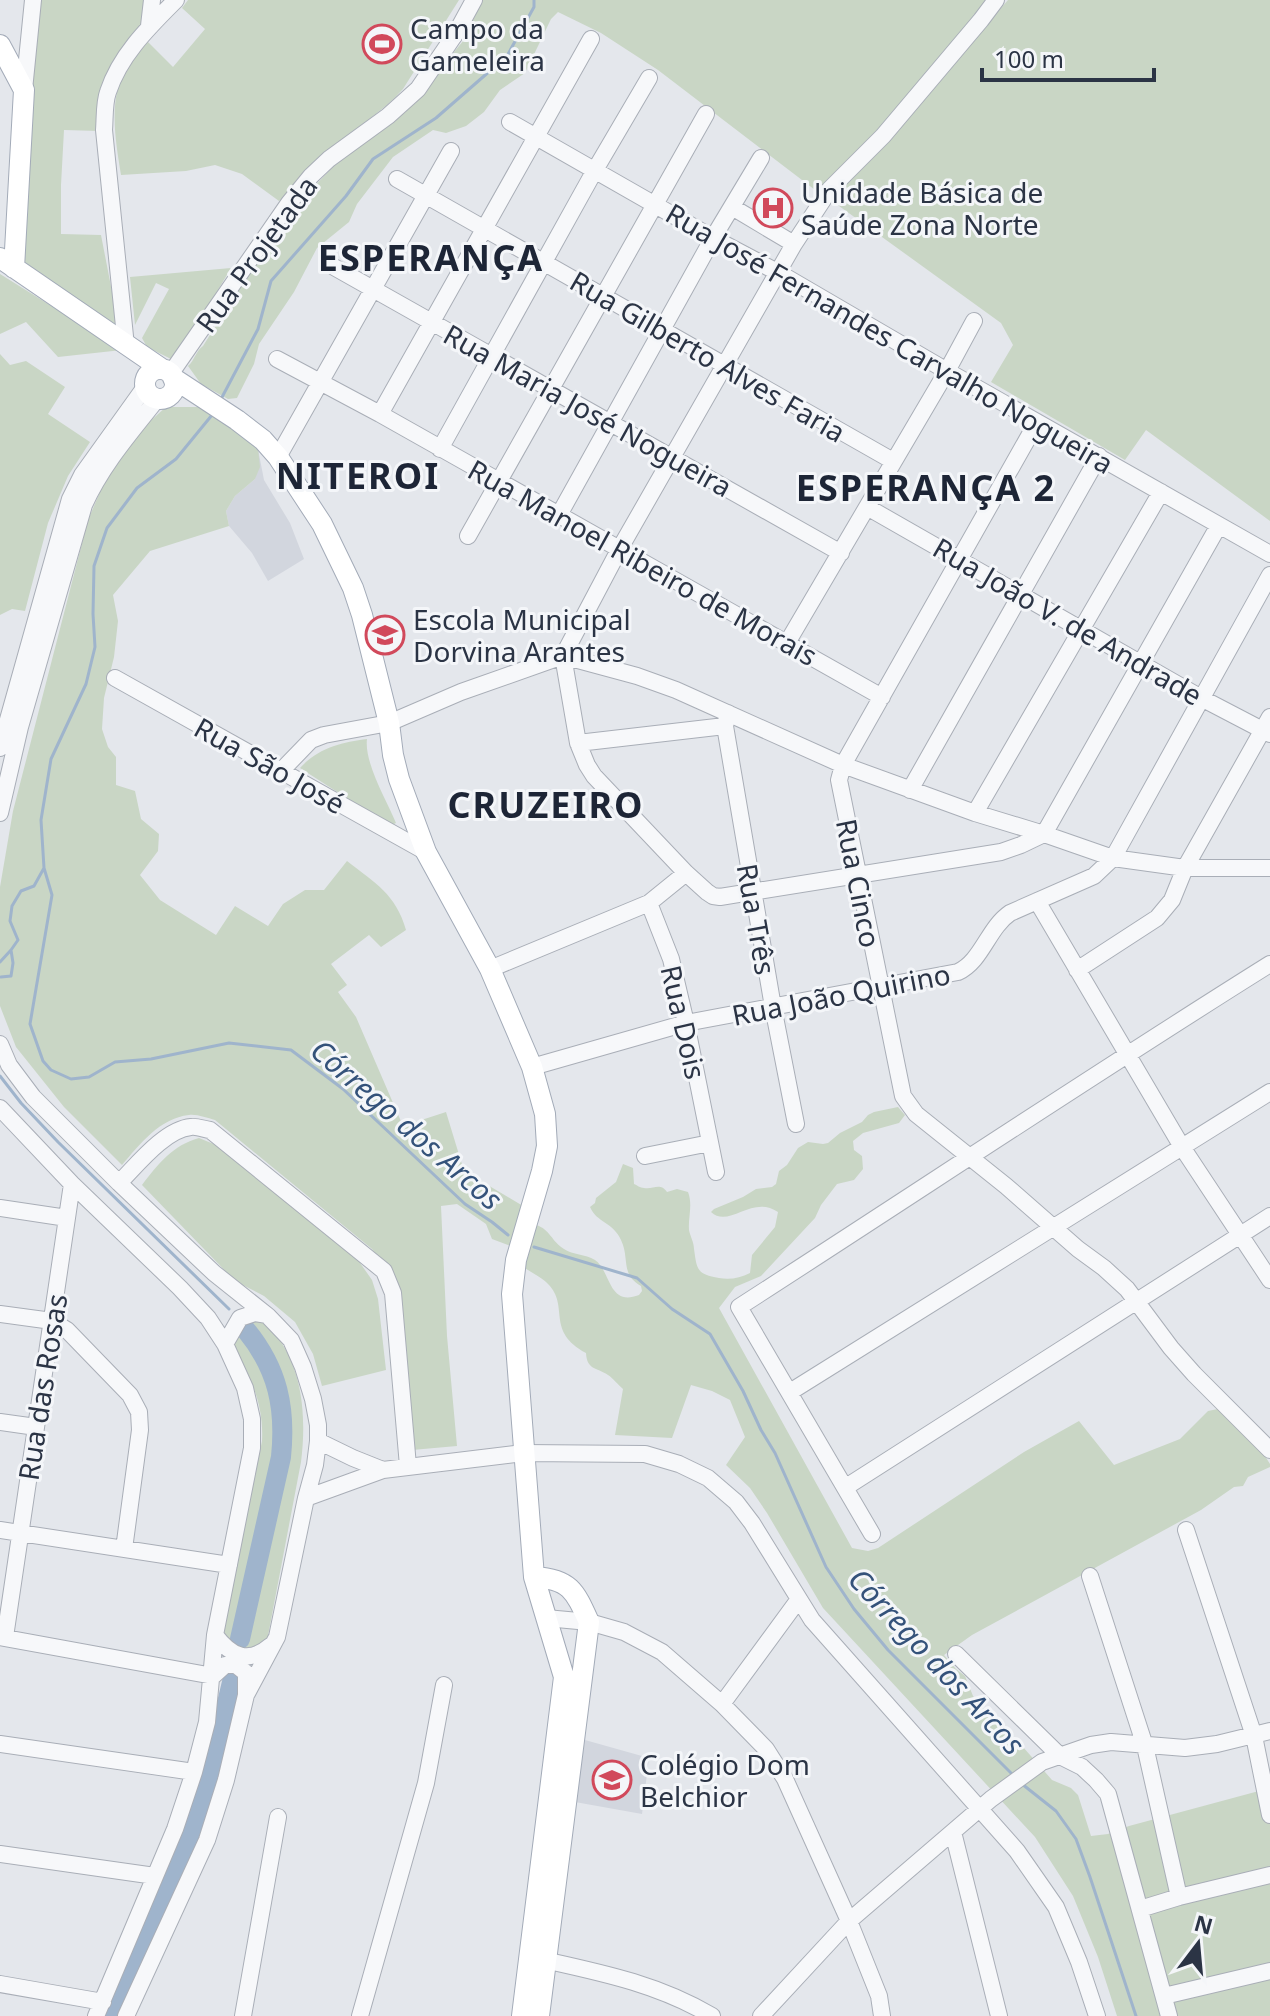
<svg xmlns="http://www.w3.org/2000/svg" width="1270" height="2016" font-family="'Noto Sans',sans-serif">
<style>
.built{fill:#d2d6de}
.green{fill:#c9d6c5}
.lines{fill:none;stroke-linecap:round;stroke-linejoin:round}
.stream{stroke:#9fb4cc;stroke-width:3}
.river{stroke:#9fb4cc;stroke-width:20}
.minor-casing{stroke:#a9aeb7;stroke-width:18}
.major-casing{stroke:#a3abb8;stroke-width:22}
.minor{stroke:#f7f8fa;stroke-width:16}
.major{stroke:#fff;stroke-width:20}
.labels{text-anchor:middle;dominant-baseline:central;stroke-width:6;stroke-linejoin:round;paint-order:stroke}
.poi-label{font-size:28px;fill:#2b3445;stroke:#f4f6f9;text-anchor:start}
.street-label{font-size:28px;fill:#2b3445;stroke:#f4f6f9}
.water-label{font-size:30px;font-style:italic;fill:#34527a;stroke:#f4f6f9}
.district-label{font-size:36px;font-weight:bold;letter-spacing:2px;fill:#1d2536;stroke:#f4f6f9}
</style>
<rect width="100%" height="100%" fill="#e4e7ec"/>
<path class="built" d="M 258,449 L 264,480 L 290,523 L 304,559 L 268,581 L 252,553 L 229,526 L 226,511 L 235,496 L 255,479 Z
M 585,1740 L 649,1758 L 642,1814 L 575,1802 Z"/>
<path class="green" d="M 40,0 L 145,0 L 141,25 L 99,131 L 64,130 L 61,185 L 61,234 L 101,235 L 120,333 L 18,259 Z
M 188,0 L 459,0 L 403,89 C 382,113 353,129 329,150 C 311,166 298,186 279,201 L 242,174 L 215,165 L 186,171 L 121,175 C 115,137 108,100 127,64 C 131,56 141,49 148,42 L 173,67 L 205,29 L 182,8 Z
M 482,0 L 992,0 L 878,135 L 819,193 L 658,70 L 601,33 L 558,12 L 551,19 L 525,73 L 500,90 L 484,112 L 466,126 L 446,133 L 433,130 L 393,157 L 357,204 L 349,222 L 317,248 L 294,292 L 259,344 L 254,364 L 237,398 L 228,399 L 201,384 L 188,366 C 195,360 195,352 203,346 L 250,271 L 299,202 L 334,166 L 402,114 L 464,40 Z
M 1008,0 L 1270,0 L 1270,521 L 1146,430 L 1125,460 L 991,382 L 1013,345 L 1001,323 L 828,198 L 888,139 Z
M 231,268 L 192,334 L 173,360 L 147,347 L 142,338 L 169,289 L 156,283 L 135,325 L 130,277 Z
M 0,274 L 122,350 L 58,357 L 26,322 L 0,334 Z
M 0,354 L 10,365 L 26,361 L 65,387 L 48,414 L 90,442 L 68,476 L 48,523 L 25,611 L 12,609 L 0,615 Z
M 166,407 L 202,407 L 233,423 L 258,449 L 260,467 L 255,479 L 235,496 L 226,511 L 229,526 L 150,551 L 113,595 L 118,621 L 114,657 L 104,698 L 102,729 L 108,747 L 116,757 L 116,785 L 135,791 L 141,819 L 159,834 L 158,851 L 140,875 L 160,900 L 216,935 L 235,906 L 268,926 L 283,904 L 305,890 L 324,890 L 347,861 C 375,883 396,894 406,930 L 381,947 L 369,935 L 331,964 L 347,985 L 338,992 L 356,1017 L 403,1126 L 446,1112 L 464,1171 L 523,1206 L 511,1246 L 492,1239 L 486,1224 L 457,1204 L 441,1206 L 447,1336 L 457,1446 L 412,1450 L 388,1270 L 372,1249 L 215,1120 C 207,1118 197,1114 189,1115 C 160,1118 140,1144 122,1165 L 64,1107 L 16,1047 L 0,1006 L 0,887 L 13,811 L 88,520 L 103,485 L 138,432 Z
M 367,739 C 364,763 387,801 396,823 L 392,825 L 376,817 L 300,768 C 318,748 342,742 367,739 Z
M 898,1107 L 905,1115 L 899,1123 L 863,1133 L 853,1141 L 854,1150 L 862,1156 L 863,1169 L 854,1180 L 837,1184 L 821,1205 L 815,1218 L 761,1276 L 735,1287 L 719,1308 L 852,1548 L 868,1551 L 878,1548 L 1024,1452 L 1079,1421 L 1114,1465 L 1180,1439 L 1208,1411 L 1218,1409 L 1256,1442 L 1270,1464 L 1270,1467 L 1248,1477 L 1243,1486 L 1234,1487 L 1201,1510 L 972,1635 L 944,1655 L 956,1669 L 965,1676 L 973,1696 L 1006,1734 L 1023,1747 L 1052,1780 L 1071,1788 L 1078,1795 L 1091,1836 L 1108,1834 L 1129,1826 L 1270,1788 L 1270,2016 L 1117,2016 L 1098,1957 L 1073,1896 L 1035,1837 L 823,1608 L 767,1513 L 750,1488 L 726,1465 L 745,1437 L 730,1400 L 712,1391 L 691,1385 L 672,1438 L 615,1435 L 623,1389 C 618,1385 613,1378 608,1375 C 596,1367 587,1370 586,1353 C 545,1331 570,1306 548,1284 C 543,1278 530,1272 522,1266 L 536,1225 C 550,1229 552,1242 564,1249 C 573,1255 585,1254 595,1260 C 611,1271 608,1307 639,1295 L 642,1291 L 641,1286 C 620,1274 630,1259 621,1240 C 613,1222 597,1223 590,1207 L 595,1203 L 596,1198 L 616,1182 L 623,1164 L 633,1168 L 634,1184 C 637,1185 640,1188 644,1188 C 653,1190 660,1182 667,1192 L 677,1189 L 688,1192 C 693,1205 688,1217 689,1230 C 690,1236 694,1242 694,1249 C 697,1269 696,1274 719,1278 C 730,1280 740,1278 750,1273 L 752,1255 L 775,1227 L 778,1212 C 752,1194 729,1229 711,1212 L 714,1209 L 743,1197 L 756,1189 L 772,1187 L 776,1184 L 779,1171 L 787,1165 L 798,1148 L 808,1142 L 823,1144 L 828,1143 L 840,1133 L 862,1122 L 868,1115 L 874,1112 Z
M 199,1138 L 216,1145 L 358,1260 L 372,1280 L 378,1299 L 386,1370 L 322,1386 L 313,1354 L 295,1322 L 264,1296 L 235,1281 L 142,1185 C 158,1164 173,1145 199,1138 Z
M 250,1320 L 265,1322 C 270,1328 277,1334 281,1342 C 304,1377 306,1422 301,1462 L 267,1641 L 250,1655 L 223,1637 L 262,1441 C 264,1403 250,1377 233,1344 L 232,1337 Z"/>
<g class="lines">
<path class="stream" d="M 220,401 L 258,329 L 271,281 L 346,196 L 373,159 L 436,118 L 507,56 L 534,7 L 534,0
M 212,415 L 176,459 L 137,488 L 107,528 L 94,566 L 93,614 L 95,647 L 86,684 L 51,759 L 41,820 L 44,868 L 52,895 L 30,1024 L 43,1061 L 51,1070 L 71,1079 L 89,1077 L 115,1062 L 151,1059 L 229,1043 L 291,1050 L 343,1089 L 465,1204 L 492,1222 L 508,1235
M 0,962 L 11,950
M 1,977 L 11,976 L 13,963 L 11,950 L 18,940 L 10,921 L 12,906 L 21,891 L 34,886 L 44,868
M 0,1076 L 21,1103 L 58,1142 L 229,1309
M 534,1247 L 637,1278 L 672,1309 L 710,1334 L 743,1391 L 761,1430 L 775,1453 L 826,1567 L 854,1609 L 888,1650 L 1014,1776
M 1022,1784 L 1056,1811 L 1076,1839 L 1090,1877 L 1136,2016"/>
<path class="river" d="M 240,1639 L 281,1457 C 286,1408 278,1369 246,1330
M 110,2016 C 138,1953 170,1891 193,1826 C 210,1777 221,1728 233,1678"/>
<defs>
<path id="minor" d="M 996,0 L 981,20 L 883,136 L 830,189 L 794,244 L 619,550 L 563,656 L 578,743 L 587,765 L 594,776 L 686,873 L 707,892 L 713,896 L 720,897 L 1001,852 L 1021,845 L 1044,834 L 1219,525
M 149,26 L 152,0
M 24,90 L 33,0
M 510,122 L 713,238 L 779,273 L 947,371 L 1270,554
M 397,179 L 893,461
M 732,207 L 794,244
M 334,267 L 841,553
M 126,346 L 104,130 C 105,118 104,103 108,92 C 120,55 149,27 176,0
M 277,359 L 380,414 L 882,697
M 171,373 L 289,203 L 311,176 L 329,159 L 388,116 L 418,89 L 456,33 L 474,0
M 380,414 L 591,39
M 1037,422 L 843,765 L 839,780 L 903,1096 L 916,1114 L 1006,1186 L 1078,1249 L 1104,1268 L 1127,1289 L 1171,1348 L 1194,1374 L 1270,1450
M 440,449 L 595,170 L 649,78
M 278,457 L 451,151
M 867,507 L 1203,699 L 1270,734
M 559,515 L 713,238 L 761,158
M 468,536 L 706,114
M 787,643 L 947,371 L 974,321
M 115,678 L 426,852
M 728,713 L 725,726 L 773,1007 L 796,1124
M 578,743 L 725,726
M 0,748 L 70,499 L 82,475 L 145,387
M 281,771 L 311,740 L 324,735 L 389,723 L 461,692 L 563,656 L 637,676 L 676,690 L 843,765 L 975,813 L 1044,834 L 1113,858 L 1185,868 L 1270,868
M 910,790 L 1099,456
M 0,813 L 20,727 L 84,505 C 102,465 131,432 158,398
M 975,813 L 1161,492
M 1037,901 L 1182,1147 L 1270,1280
M 649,903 L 671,959 L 686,1023 L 716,1172
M 490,969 L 649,903 L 686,873
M 1077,970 L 1157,918 L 1172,900 L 1185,868 L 1270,717
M 0,1044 L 9,1065 L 33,1097 L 119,1183 L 214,1273 L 268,1316 L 291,1340 L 303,1367 L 313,1399 L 318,1425 L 318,1441 L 315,1465 L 306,1498 L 277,1637 L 246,1695 L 226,1780 L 207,1840 L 126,2016
M 532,1067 L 686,1023 L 958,972 C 982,961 988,928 1010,913 L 1094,876 L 1113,858 L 1270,575
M 0,1108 L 72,1184 L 180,1288 L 208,1318 L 225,1344 L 245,1388 L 252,1419 L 252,1448 L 215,1635 L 207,1722 L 194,1772 L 175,1829 L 96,2016
M 645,1156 L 710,1143
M 119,1183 C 136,1166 165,1129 191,1127 C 196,1126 204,1129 210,1130 L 384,1271 L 393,1293 L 408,1466
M 0,1208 L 67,1218
M 0,1314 L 52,1321 L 67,1330 L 130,1395 L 139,1412 L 140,1430 L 124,1549
M 225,1344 L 240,1318 L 255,1313 L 266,1315
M 790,1392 L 1270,1092
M 0,1422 L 36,1427
M 318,1441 L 353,1458 L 383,1470
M 846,1487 L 1270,1216
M 306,1498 L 383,1470 L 523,1453 L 645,1454 L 679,1464 L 708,1478 L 736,1502 L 752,1523 L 812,1620 L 1017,1851 L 1056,1907 L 1079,1962 L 1097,2016
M 0,1530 L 229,1565
M 1186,1530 L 1254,1736 L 1270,1815
M 872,1534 L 739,1307 C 916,1193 1091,1076 1270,964
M 1090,1576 L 1145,1746 L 1179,1897
M 546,1618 L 589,1622 L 624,1632 L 662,1652 L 722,1704 L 766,1749 L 785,1779 L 849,1921 L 879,1996 L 882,2016
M 215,1635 C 231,1656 248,1665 270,1646
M 0,1637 L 213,1676 L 225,1665 L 236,1665 L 246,1673 L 246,1694
M 5,1637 L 72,1184
M 956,1654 L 1060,1756 L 1082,1767 L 1096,1780 L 1108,1794 L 1169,2016
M 722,1704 L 799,1599
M 0,1744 L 194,1772
M 953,1832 L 999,2016
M 0,1854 L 155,1876
M 1140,1909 L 1179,1897 L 1270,1875
M 535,1958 C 598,1972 656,1983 712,2016
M 0,1984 L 103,2002
M 1164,1996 L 1270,1971
M 243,2016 L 278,1817
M 360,2016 L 426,1783 L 444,1685
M 761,2016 L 849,1921 L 991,1799 L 1042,1762 L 1091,1745 L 1111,1742 L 1185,1748 L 1217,1744 L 1270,1731"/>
<path id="major" d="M 0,45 L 24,90 L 14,268
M 0,258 L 162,369
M145 384a15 15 0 1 1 30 0a15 15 0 1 1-30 0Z
M 173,378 L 237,420 L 263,440 L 278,457 L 322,524 L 353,588 L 362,615 L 389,723 L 393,755 L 399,779 L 426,852 L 490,969 L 532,1067 L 545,1114 L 547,1146 L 542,1171 L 516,1260 L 512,1294 L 534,1577 L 564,1677 L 522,2016
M 534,1577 C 570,1579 575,1591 589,1622 L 539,2016"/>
</defs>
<use href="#minor" class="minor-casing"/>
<use href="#major" class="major-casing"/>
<use href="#minor" class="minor"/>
<use href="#major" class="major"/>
</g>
<defs>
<symbol id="stadium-ring" viewBox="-11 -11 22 22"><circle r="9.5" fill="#f4f6f9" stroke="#d1495b" stroke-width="1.5"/><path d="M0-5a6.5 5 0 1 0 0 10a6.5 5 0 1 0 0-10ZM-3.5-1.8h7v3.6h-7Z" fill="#d1495b"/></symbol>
<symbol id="hospital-ring" viewBox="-11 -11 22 22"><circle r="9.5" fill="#f4f6f9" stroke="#d1495b" stroke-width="1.5"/><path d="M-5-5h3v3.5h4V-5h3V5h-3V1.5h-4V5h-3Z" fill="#d1495b"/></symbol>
<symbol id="school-ring" viewBox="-11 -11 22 22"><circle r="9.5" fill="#f4f6f9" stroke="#d1495b" stroke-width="1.5"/><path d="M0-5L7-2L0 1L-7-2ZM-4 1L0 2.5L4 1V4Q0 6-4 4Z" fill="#d1495b"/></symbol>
</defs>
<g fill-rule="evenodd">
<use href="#stadium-ring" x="360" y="22" width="44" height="44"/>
<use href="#hospital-ring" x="751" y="186" width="44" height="44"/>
<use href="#school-ring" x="363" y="613" width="44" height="44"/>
<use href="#school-ring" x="590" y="1758" width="44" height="44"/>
</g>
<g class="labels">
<g class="poi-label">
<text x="410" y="28">Campo da<tspan x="410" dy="32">Gameleira</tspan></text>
<text x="801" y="192">Unidade Básica de<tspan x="801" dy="32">Saúde Zona Norte</tspan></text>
<text x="413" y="619">Escola Municipal<tspan x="413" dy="32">Dorvina Arantes</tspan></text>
<text x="640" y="1764">Colégio Dom<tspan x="640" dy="32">Belchior</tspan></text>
</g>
<g class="street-label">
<text transform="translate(256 254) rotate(-54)">Rua Projetada</text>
<text transform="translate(890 338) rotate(30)">Rua José Fernandes Carvalho Nogueira</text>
<text transform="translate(708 356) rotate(30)">Rua Gilberto Alves Faria</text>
<text transform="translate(588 410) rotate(29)">Rua Maria José Nogueira</text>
<text transform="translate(643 562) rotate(29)">Rua Manoel Ribeiro de Morais</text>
<text transform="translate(1068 621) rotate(30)">Rua João V. de Andrade</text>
<text transform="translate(270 765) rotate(29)">Rua São José</text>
<text transform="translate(859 883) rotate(79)">Rua Cinco</text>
<text transform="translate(757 919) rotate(80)">Rua Três</text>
<text transform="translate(841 994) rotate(-11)">Rua João Quirino</text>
<text transform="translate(684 1022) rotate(77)">Rua Dois</text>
<text transform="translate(42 1387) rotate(-81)">Rua das Rosas</text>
</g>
<g class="water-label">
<text transform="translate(407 1124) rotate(41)">Córrego dos Arcos</text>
<text transform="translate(937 1661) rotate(47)">Córrego dos Arcos</text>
</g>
<g class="district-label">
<text x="431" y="257">ESPERANÇA</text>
<text x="358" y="475">NITEROI</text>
<text x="926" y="487">ESPERANÇA 2</text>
<text x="546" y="804">CRUZEIRO</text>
</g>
</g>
<g transform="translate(1198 1944) rotate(16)" stroke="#f4f6f9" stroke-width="6" paint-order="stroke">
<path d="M0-6L14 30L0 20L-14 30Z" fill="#2b3445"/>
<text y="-12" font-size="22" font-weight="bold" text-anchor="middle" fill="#2b3445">N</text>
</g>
<path d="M982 68v12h172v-12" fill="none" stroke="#2b3445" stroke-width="4"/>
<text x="994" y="68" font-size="24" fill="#2b3445" stroke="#f4f6f9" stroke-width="6" paint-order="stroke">100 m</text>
</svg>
